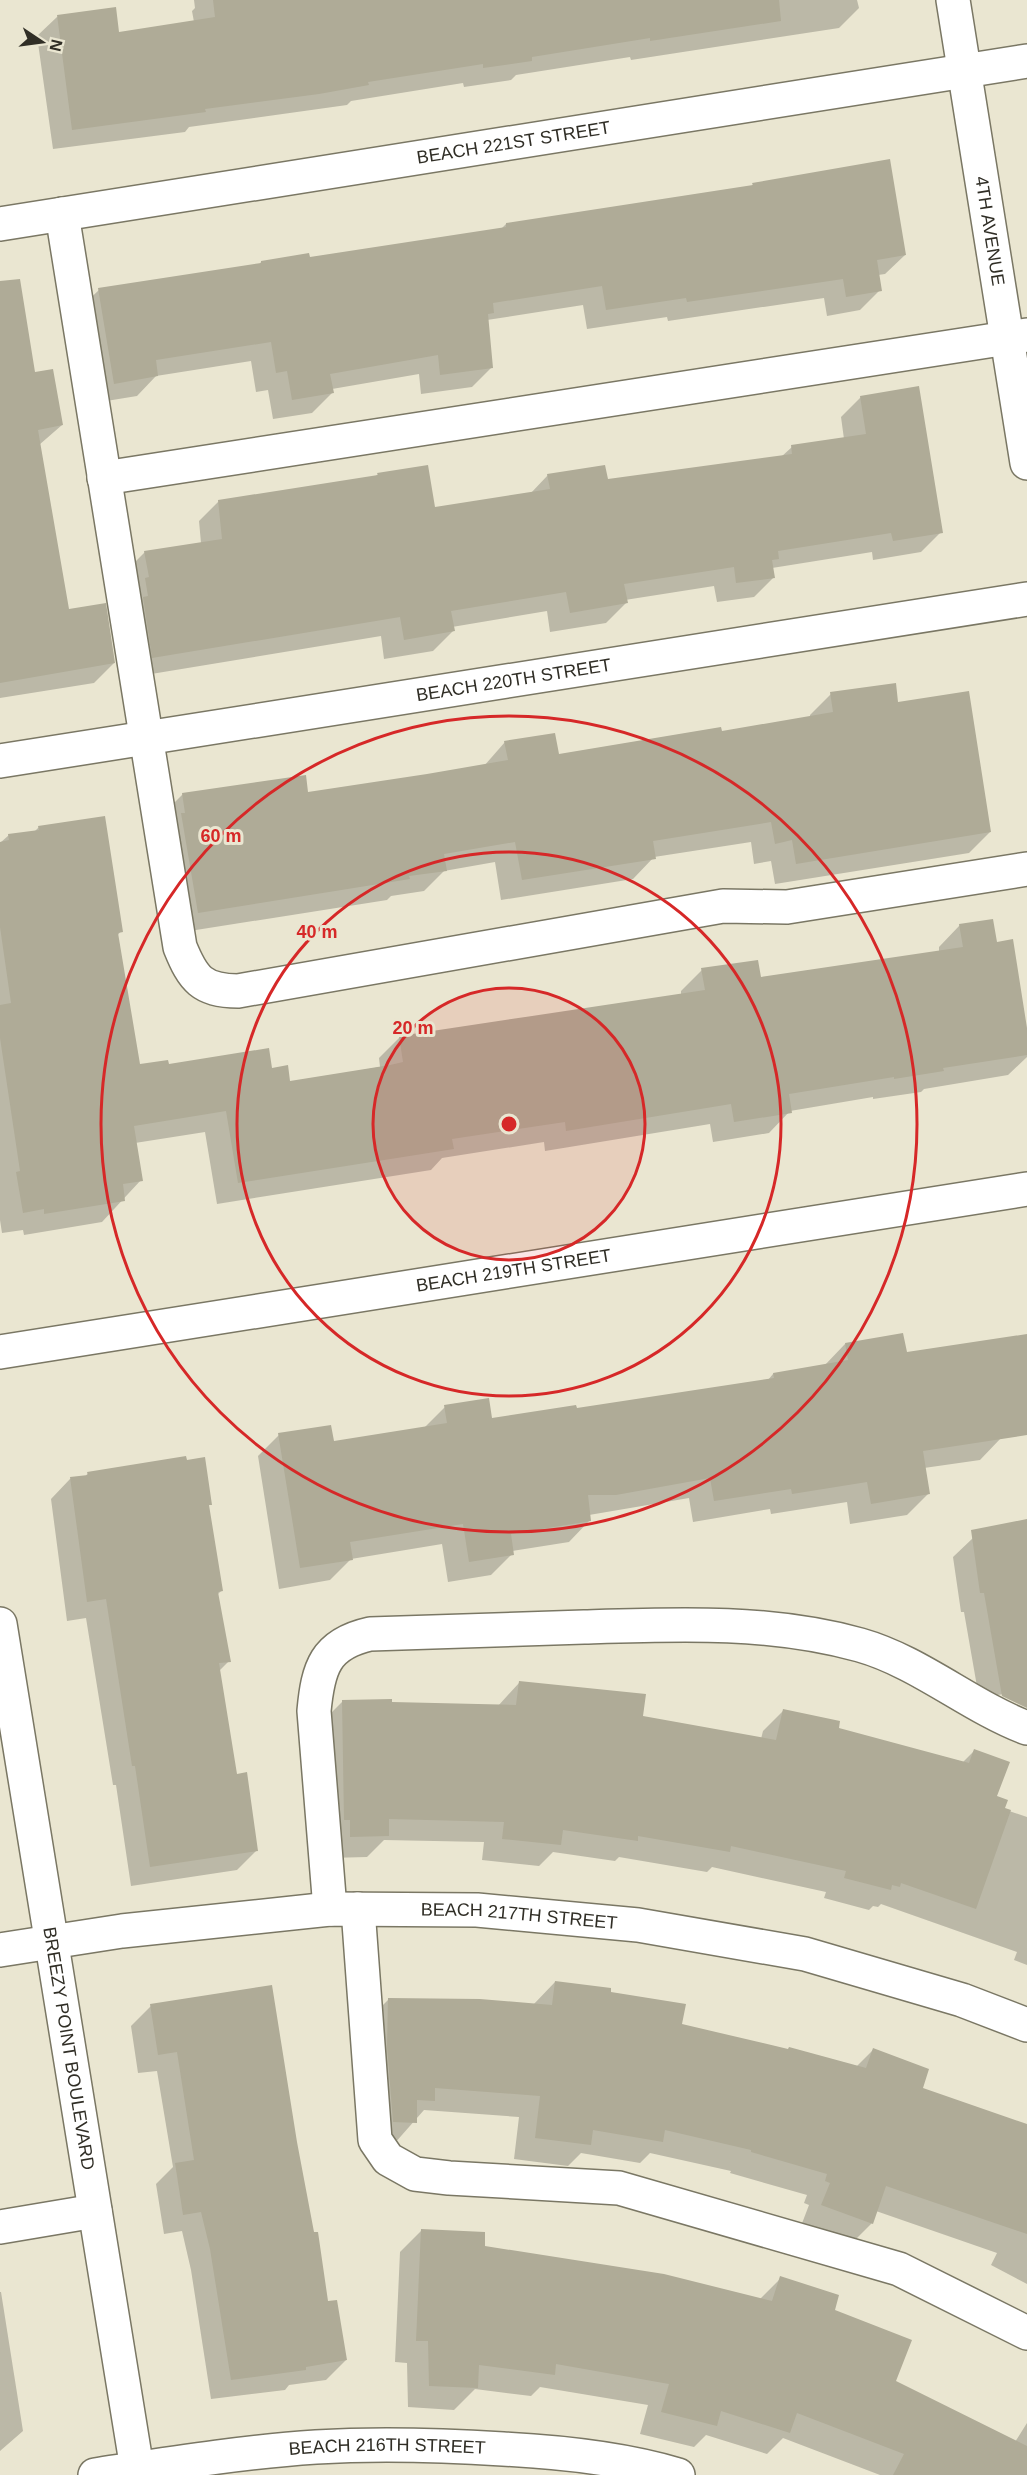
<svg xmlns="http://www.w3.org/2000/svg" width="1027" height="2475" font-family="Helvetica,sans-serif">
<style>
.shadow{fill:#0003}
.building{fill:#afab97}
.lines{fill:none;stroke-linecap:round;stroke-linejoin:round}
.minor-casing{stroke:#7a7764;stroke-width:36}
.minor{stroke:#fff;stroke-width:33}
.ring{fill:none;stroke:#d62828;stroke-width:3}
.labels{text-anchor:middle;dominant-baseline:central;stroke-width:6;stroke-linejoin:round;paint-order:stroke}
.street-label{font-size:18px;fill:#302e26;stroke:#eae6d1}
.centre{fill:#d62828;stroke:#eae6d1;stroke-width:3}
.ring-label{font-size:18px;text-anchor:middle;font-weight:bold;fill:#d62828;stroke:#eae6d1;stroke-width:6;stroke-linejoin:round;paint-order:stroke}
</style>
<rect width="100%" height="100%" fill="#eae6d1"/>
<path class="shadow" d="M 194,0 L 857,0 L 859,8 L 839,28 L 631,60 L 630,57 L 516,75 L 511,80 L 464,87 L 463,83 L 351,101 L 347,105 L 189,127 L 185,132 L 53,149 L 37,36 L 57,17 L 118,34 L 194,22 L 192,11 L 195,8 Z
M 753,184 L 905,255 L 885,274 L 878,275 L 880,290 L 860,310 L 827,316 L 824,298 L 668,321 L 667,317 L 587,329 L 583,305 L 487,320 L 492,367 L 472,387 L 421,394 L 419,374 L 332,389 L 332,393 L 312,413 L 273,419 L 268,390 L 256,392 L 251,361 L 156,376 L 137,396 L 94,403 L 79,309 L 99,290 L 259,265 L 261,262 L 308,259 L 501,229 L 506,224 L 751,187 Z
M 0,308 L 62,425 L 39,445 L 67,610 L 114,663 L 94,683 L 0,698 Z
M 861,397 L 941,532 L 921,552 L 873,560 L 872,552 L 772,568 L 774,577 L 754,597 L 717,602 L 714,586 L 625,600 L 626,603 L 606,623 L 550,632 L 547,611 L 452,627 L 453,631 L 433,651 L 384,659 L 381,636 L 133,677 L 125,572 L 145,552 L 201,543 L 199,521 L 219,501 L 375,477 L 378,474 L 434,509 L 530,494 L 548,475 L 606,481 L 781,457 L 792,447 L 844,439 L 841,417 Z
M 831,694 L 897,703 L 990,832 L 969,853 L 775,884 L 771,861 L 754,864 L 751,842 L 654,857 L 633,879 L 501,900 L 495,862 L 444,871 L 424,891 L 391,896 L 387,900 L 177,933 L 162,815 L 183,794 L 307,794 L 484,766 L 505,742 L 558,756 L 721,733 L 810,718 L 810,715 Z
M 39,827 L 121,931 L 117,936 L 138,1066 L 271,1069 L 289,1083 L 380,1067 L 379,1058 L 400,1037 L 681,995 L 681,991 L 702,970 L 760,979 L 939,952 L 939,947 L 960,925 L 996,944 L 1027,1037 L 1027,1057 L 1008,1075 L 924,1089 L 921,1092 L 873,1099 L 873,1097 L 790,1111 L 769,1133 L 713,1142 L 710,1124 L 545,1151 L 544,1142 L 442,1158 L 431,1170 L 217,1204 L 205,1132 L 135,1143 L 141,1180 L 102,1222 L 24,1235 L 23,1230 L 2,1233 L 0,1220 L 0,843 L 9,835 L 34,832 Z
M 1027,1335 L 1027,1430 L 1001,1438 L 980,1460 L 924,1468 L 928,1494 L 907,1515 L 850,1524 L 847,1502 L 771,1514 L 770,1509 L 693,1522 L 689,1498 L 589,1515 L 590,1520 L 569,1542 L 512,1551 L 512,1554 L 491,1575 L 448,1582 L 442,1544 L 351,1559 L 330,1580 L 279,1589 L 258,1456 L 279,1435 L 332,1443 L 423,1429 L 445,1407 L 491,1420 L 576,1410 L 768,1380 L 773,1374 L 824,1366 L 845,1344 L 905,1353 Z
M 88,1473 L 210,1504 L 208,1507 L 221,1591 L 217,1595 L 229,1661 L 219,1671 L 236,1776 L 257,1850 L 237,1870 L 131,1886 L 116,1785 L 113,1785 L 86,1618 L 67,1621 L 51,1499 L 70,1479 L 85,1477 Z
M 1027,1530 L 1027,1683 L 1016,1692 L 979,1698 L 964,1612 L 961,1612 L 953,1557 L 973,1538 Z
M 519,1683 L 641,1717 L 761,1739 L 763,1731 L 784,1710 L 837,1729 L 963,1762 L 974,1751 L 1003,1809 L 1027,1817 L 1027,1965 L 1014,1960 L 1017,1952 L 881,1904 L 878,1907 L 873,1906 L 869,1910 L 824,1898 L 826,1892 L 712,1867 L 707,1872 L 619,1857 L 615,1861 L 553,1852 L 539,1866 L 482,1860 L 484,1842 L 384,1840 L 367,1857 L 329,1858 L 321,1723 L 342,1702 L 498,1706 Z
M 555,1982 L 609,1993 L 681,2026 L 856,2067 L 873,2050 L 921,2089 L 1027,2144 L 1027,2284 L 991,2265 L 997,2253 L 876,2211 L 872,2223 L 850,2245 L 801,2226 L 809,2205 L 804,2203 L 807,2195 L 730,2173 L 731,2171 L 650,2153 L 640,2163 L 581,2153 L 568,2166 L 514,2159 L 519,2117 L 424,2110 L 394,2144 L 371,2144 L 366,2022 L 388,2000 L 533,2005 Z
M 151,2006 L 295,2143 L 327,2303 L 346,2360 L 326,2380 L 289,2385 L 285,2390 L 211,2399 L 191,2270 L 182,2231 L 164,2234 L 156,2184 L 173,2167 L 157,2071 L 138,2073 L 131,2026 Z
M 422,2230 L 483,2247 L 759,2300 L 781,2278 L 833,2311 L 894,2382 L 1015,2442 L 1027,2423 L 1027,2475 L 880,2475 L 783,2438 L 767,2454 L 706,2435 L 694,2447 L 640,2434 L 648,2405 L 540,2387 L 531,2396 L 475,2389 L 454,2410 L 408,2407 L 407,2363 L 395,2362 L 400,2252 Z
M 1,2292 L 23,2431 L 0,2451 L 0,2292 Z"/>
<path class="building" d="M 213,0 L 779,0 L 781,21 L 650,41 L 650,38 L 532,57 L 532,61 L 483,68 L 483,64 L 368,82 L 369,85 L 319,94 L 205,109 L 206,112 L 72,130 L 57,15 L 116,7 L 119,32 L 215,17 Z
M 890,159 L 906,255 L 877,260 L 882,291 L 846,297 L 843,279 L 687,302 L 686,298 L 606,310 L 602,286 L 493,303 L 494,313 L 488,314 L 493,368 L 440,375 L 438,355 L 330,374 L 334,393 L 292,400 L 287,371 L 276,373 L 271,342 L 156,360 L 158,376 L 114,384 L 98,288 L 261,263 L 261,261 L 309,253 L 310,257 L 506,227 L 506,223 L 753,185 L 752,183 Z
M 20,279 L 35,372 L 53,369 L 63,425 L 38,430 L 69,609 L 106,603 L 115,663 L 0,683 L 0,281 Z
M 919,386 L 943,533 L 893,541 L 891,533 L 778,551 L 779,559 L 772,560 L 775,578 L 736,583 L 734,567 L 624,584 L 628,603 L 570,613 L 566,592 L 451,611 L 455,631 L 404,640 L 400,617 L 152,658 L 143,597 L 148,596 L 145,578 L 149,577 L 144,551 L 222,539 L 218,500 L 378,475 L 377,473 L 428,465 L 435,507 L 550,489 L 547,474 L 605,465 L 608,479 L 792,454 L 791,445 L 866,434 L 860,396 Z
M 896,683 L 898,702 L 969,691 L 991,832 L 796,864 L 792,840 L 775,844 L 771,822 L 653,841 L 656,859 L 522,880 L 515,842 L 444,854 L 447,871 L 409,876 L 410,879 L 198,913 L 181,813 L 185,813 L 182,793 L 306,775 L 308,792 L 427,774 L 508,760 L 504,741 L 555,733 L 559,754 L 721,727 L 722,731 L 833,712 L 830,692 Z
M 105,816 L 123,932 L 118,933 L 140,1064 L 168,1060 L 169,1064 L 269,1048 L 272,1068 L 288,1065 L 290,1081 L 390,1065 L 403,1062 L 399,1036 L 705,990 L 701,968 L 758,960 L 761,977 L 963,947 L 959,924 L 993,919 L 997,942 L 1013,939 L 1027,1028 L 1027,1055 L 943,1068 L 944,1071 L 894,1079 L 894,1077 L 789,1094 L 792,1113 L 734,1122 L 731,1104 L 566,1131 L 565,1122 L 452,1139 L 454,1149 L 238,1183 L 226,1111 L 134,1126 L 143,1181 L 123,1184 L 125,1201 L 44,1214 L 44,1209 L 23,1213 L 16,1172 L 20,1171 L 0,1038 L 0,1005 L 11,1003 L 0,927 L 0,842 L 9,840 L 8,834 L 39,830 L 38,826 Z
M 903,1333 L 907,1352 L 1027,1334 L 1027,1435 L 923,1451 L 930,1494 L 871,1504 L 867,1482 L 792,1494 L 791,1489 L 714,1501 L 710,1478 L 616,1495 L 588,1495 L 591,1521 L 511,1534 L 514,1555 L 469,1562 L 463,1524 L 350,1542 L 353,1560 L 300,1568 L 278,1433 L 331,1425 L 334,1441 L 447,1423 L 444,1405 L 489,1398 L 492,1418 L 576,1405 L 577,1408 L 774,1378 L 773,1373 L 848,1360 L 845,1343 Z
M 186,1456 L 187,1460 L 205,1457 L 212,1505 L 209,1505 L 223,1591 L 218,1592 L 231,1662 L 219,1663 L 237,1774 L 247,1772 L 258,1851 L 150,1867 L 135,1766 L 132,1766 L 106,1599 L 87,1602 L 70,1477 L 88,1475 L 87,1472 Z
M 1027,1519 L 1027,1708 L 1002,1696 L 984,1593 L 980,1593 L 971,1530 Z
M 519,1681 L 646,1694 L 643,1716 L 776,1740 L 783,1709 L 840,1721 L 839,1728 L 969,1763 L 974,1749 L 1010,1762 L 997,1796 L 1008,1800 L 1005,1808 L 1011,1810 L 976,1909 L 901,1883 L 900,1887 L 892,1885 L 891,1890 L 844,1878 L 846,1871 L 731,1846 L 730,1852 L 638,1836 L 638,1841 L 563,1830 L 561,1845 L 502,1839 L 504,1822 L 389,1819 L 389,1836 L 350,1837 L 350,1820 L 344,1820 L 342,1700 L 392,1699 L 392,1702 L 516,1705 Z
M 555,1981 L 611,1988 L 611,1992 L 686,2004 L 682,2024 L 788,2049 L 789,2047 L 866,2068 L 873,2048 L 929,2069 L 923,2088 L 1027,2124 L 1027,2234 L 886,2186 L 873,2224 L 821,2205 L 830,2183 L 825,2181 L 827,2174 L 751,2152 L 751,2150 L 665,2130 L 663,2142 L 593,2130 L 591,2145 L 535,2138 L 540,2096 L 435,2088 L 435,2101 L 417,2100 L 417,2123 L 393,2122 L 387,2046 L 388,1998 L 480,1999 L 552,2005 Z
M 272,1985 L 297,2142 L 314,2232 L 318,2232 L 328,2301 L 337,2300 L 347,2360 L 306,2367 L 306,2370 L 231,2380 L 210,2249 L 201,2212 L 183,2215 L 175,2163 L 194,2160 L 177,2052 L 158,2055 L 150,2004 Z
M 421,2229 L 485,2232 L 485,2246 L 664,2274 L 772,2301 L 780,2276 L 839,2295 L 835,2310 L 912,2340 L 896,2381 L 1027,2446 L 1027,2475 L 893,2475 L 904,2454 L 797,2413 L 790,2433 L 721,2411 L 717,2426 L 661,2412 L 669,2384 L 556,2364 L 555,2375 L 479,2365 L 478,2388 L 429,2386 L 428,2341 L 416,2341 Z"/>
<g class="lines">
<defs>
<g id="minor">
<path id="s1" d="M 953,0 L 1027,463"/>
<path d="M 62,214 L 180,947 C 193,979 202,991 238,991 L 723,906 L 787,907 L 1027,869"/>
<path id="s2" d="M 0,224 L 1027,61"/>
<path d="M 104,478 L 1027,335"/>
<path id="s3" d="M 0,761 L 1027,599"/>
<path id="s4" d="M 0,1352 L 1027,1189"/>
<path id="s5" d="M 0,1624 L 138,2475"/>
<path d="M 330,1909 L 314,1711 C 318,1668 325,1644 370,1634 C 442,1631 513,1629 584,1627 C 677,1624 770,1620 860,1645 C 920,1662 969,1706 1027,1728"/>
<path d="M 358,1909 L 375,2140 L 388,2159 L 415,2174 L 449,2178 L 619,2188 L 899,2269 L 1027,2333"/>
<path id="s6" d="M 0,1950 L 122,1931 L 330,1909 L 477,1910 L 638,1925 L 805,1954 L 962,2000 L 1027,2025"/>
<path d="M 0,2227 L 95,2211"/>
<path id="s7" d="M 95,2475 C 168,2464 242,2452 316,2447 C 379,2443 441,2445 503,2449 C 561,2452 622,2458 678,2475"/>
</g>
</defs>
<use href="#minor" class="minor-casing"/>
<use href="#minor" class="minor"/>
</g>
<circle cx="509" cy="1124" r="136" fill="#d62828" fill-opacity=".12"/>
<g class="ring">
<circle cx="509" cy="1124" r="136"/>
<circle cx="509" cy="1124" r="272"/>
<circle cx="509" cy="1124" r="408"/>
</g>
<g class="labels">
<g class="street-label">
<text stroke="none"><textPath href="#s2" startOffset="520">BEACH 221ST STREET</textPath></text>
<text stroke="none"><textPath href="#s1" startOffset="234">4TH AVENUE</textPath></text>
<text stroke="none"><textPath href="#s3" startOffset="520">BEACH 220TH STREET</textPath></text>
<text stroke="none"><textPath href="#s4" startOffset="520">BEACH 219TH STREET</textPath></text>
<text stroke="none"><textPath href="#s6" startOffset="522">BEACH 217TH STREET</textPath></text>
<text stroke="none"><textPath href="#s5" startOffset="430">BREEZY POINT BOULEVARD</textPath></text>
<text stroke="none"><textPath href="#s7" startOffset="294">BEACH 216TH STREET</textPath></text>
</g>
</g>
<circle cx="509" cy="1124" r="9" class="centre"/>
<g class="ring-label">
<text x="221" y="842">60 m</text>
<text x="317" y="938">40 m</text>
<text x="413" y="1034">20 m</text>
</g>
<g transform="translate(42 42) rotate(103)" stroke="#eae6d1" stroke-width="4.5" paint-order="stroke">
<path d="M0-4.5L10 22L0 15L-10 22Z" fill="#302e26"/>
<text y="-9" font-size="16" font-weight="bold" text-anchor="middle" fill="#302e26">N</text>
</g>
</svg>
